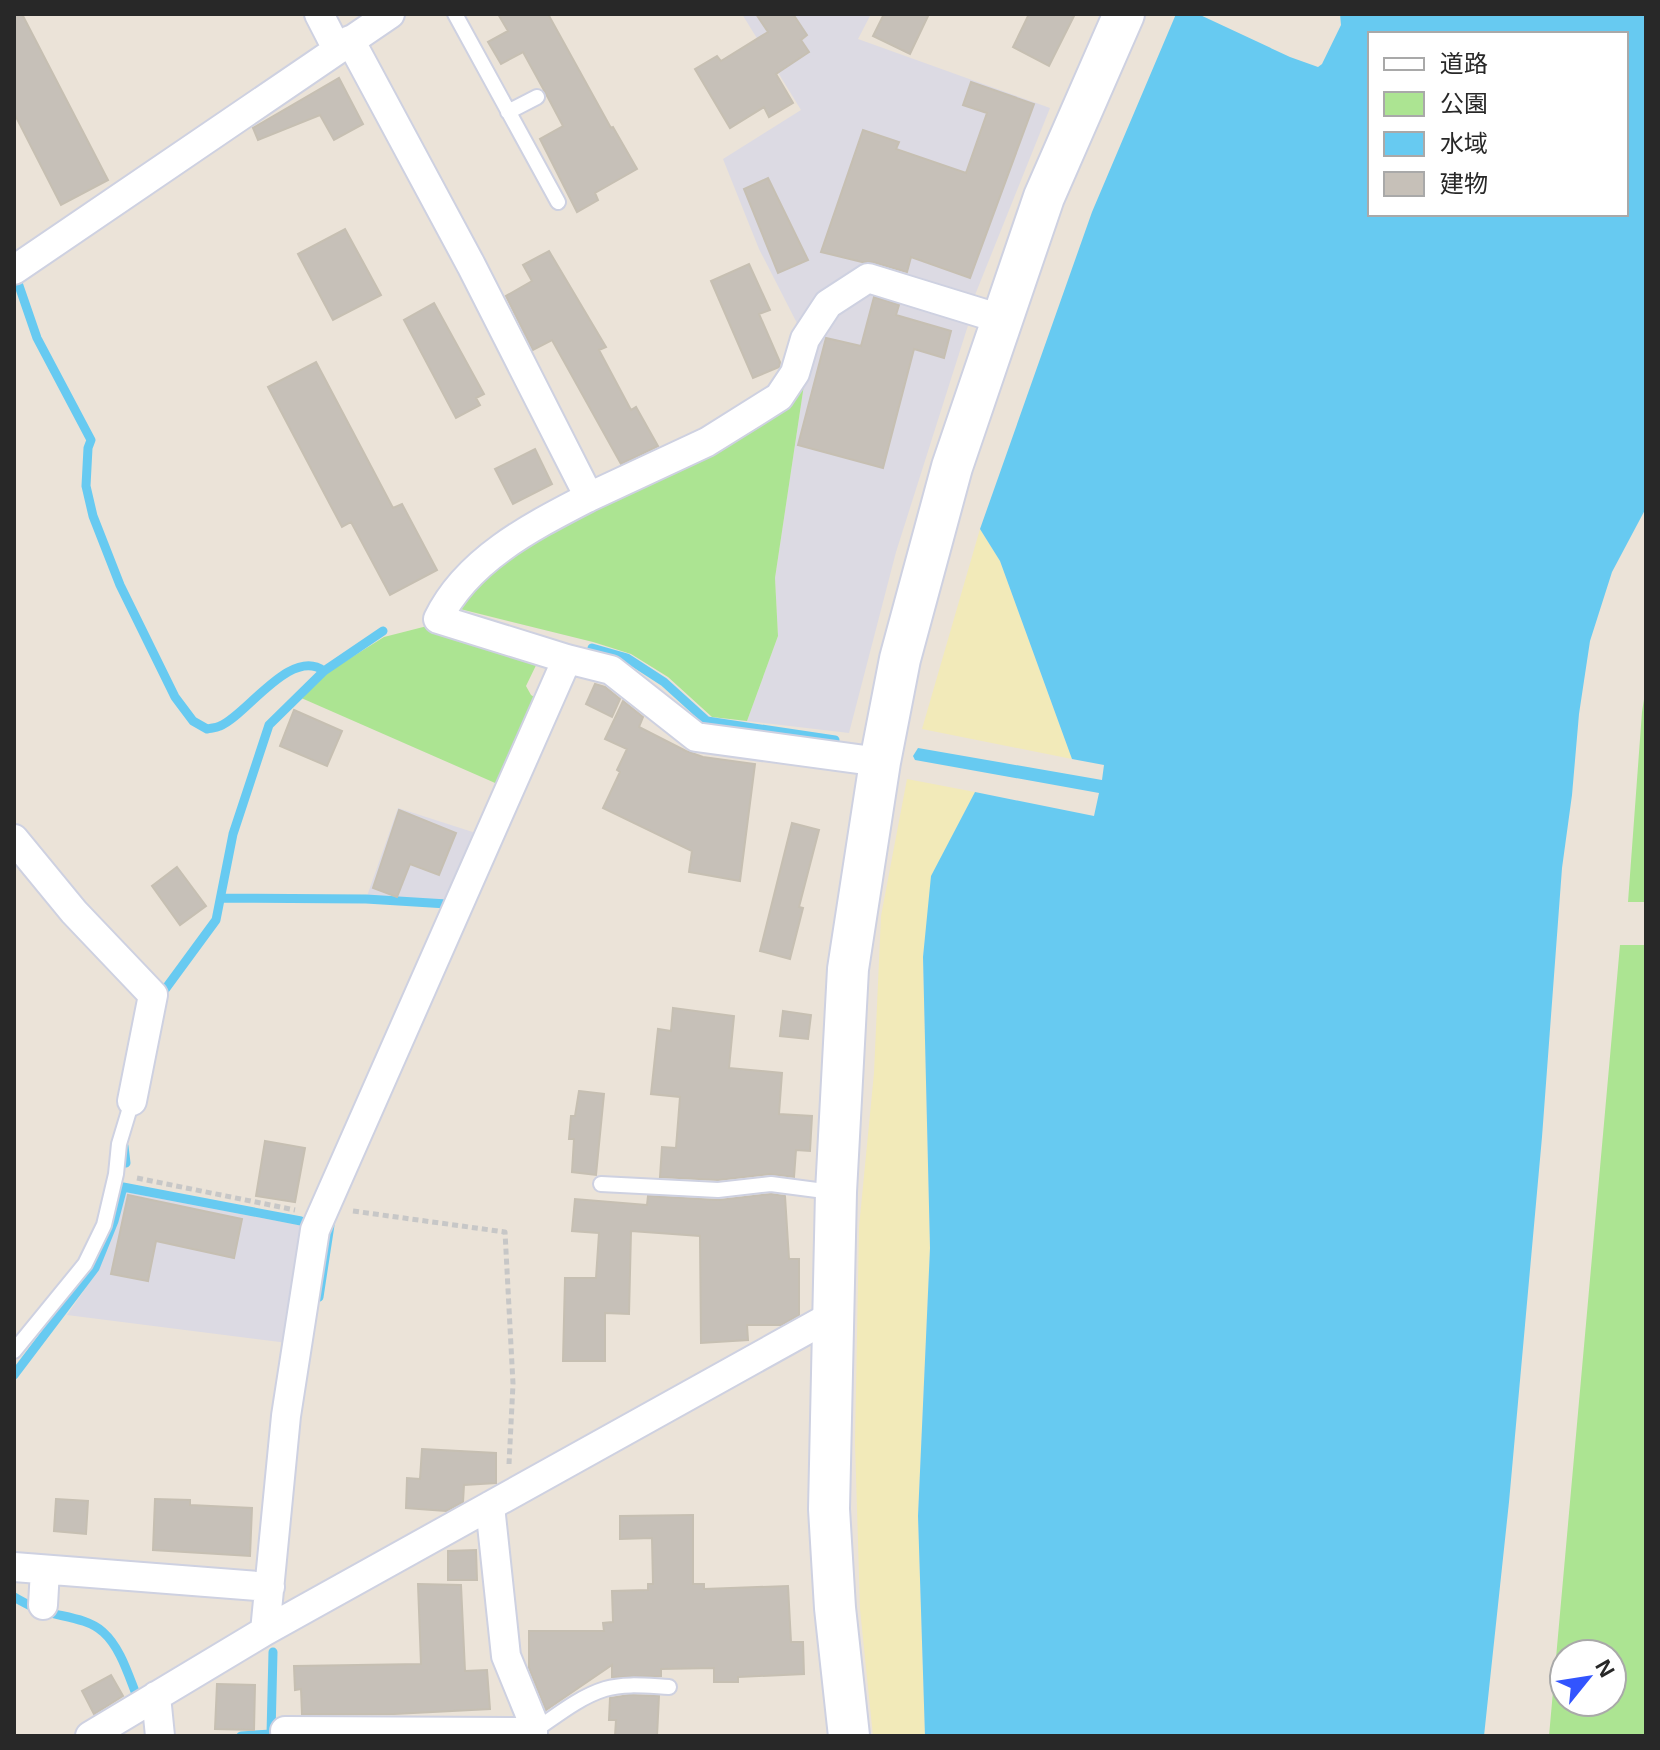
<svg xmlns="http://www.w3.org/2000/svg" width="1660" height="1750" font-family="Arial,'Noto Sans JP',sans-serif">
<style>
.industrial{fill:#dcdae3}
.green{fill:#ace492;fill-rule:evenodd}
.sand{fill:#f2eab9}
.water{fill:#67caf1;fill-rule:evenodd}
.lines{fill:none;stroke-linecap:round;stroke-linejoin:round}
.stream{stroke:#67caf1;stroke-width:9}
.building{fill:#c6c0b8;stroke:#c6bfb2;stroke-width:2}
.lane-casing{stroke:#ced1e1;stroke-width:18}
.street-casing{stroke:#ced1e1;stroke-width:32}
.secondary-casing{stroke:#ced1e1;stroke-width:44}
.path{stroke:#c7c7c7;stroke-width:5;stroke-dasharray:6 4;stroke-linecap:butt}
.lane{stroke:#fff;stroke-width:14}
.street{stroke:#fff;stroke-width:28}
.secondary{stroke:#fff;stroke-width:40}
</style>
<rect width="100%" height="100%" fill="#ebe3d8"/>
<path class="industrial" d="M 742,14 L 871,14 L 858,39 L 1050,108 L 973,300 L 870,273 L 802,333 L 759,249 L 723,159 L 801,110 Z
M 869,286 L 971,316 L 896,552 L 849,733 L 747,721 L 778,636 L 775,578 L 805,378 L 814,341 L 835,308 Z
M 398,808 L 482,835 L 447,904 L 366,899 Z
M 126,1192 L 308,1227 L 288,1343 L 67,1315 L 98,1270 L 118,1223 Z"/>
<path class="green" d="M 805,378 L 775,578 L 778,636 L 747,721 L 712,717 L 668,677 L 631,654 L 593,642 L 460,609 L 465,597 L 494,566 Z
M 435,624 L 541,655 L 526,686 L 531,695 L 540,701 L 502,786 L 299,697 L 317,679 L 384,637 Z
M 1646,686 L 1646,902 L 1628,902 L 1642,712 Z
M 1620,945 L 1646,945 L 1646,1736 L 1549,1736 ZM 1564,1654 L 1612,1654 L 1612,1702 L 1564,1702 Z"/>
<path class="sand" d="M 980,529 L 1000,561 L 1072,759 L 922,729 Z
M 907,779 L 975,792 L 932,876 L 923,957 L 930,1248 L 918,1516 L 925,1736 L 873,1736 L 860,1609 L 855,1443 L 859,1227 L 874,1073 L 881,916 Z"/>
<path class="water" d="M 1176,14 L 1198,14 L 1290,57 L 1318,67 L 1322,64 L 1341,25 L 1340,14 L 1646,14 L 1646,508 L 1612,572 L 1590,641 L 1579,714 L 1572,795 L 1562,868 L 1542,1137 L 1509,1502 L 1484,1736 L 925,1736 L 918,1516 L 930,1248 L 923,957 L 931,876 L 975,792 L 1094,816 L 1099,793 L 915,760 L 913,756 L 918,748 L 1102,780 L 1104,765 L 1072,759 L 1000,561 L 980,529 L 1092,212 ZM 1370,34 L 1626,34 L 1626,214 L 1370,214 Z"/>
<g class="lines">
<path class="stream" d="M 16,277 L 37,338 L 91,440 L 88,448 L 86,486 L 93,516 L 120,585 L 175,697 L 193,721 L 207,729 C 212,728 216,728 220,726 C 246,716 291,646 324,671
M 592,648 L 627,658 L 664,682 L 707,721 L 835,740
M 221,898 L 366,899 L 447,904
M 158,999 L 216,920 L 233,834 L 269,725 L 324,671 L 383,631
M 124,1146 L 126,1163
M 319,1297 L 330,1225
M 14,1375 L 95,1268 L 114,1221 L 123,1187 L 301,1221
M 14,1597 C 23,1602 33,1608 43,1611 C 62,1617 88,1618 103,1632 C 120,1647 128,1674 136,1694
M 241,1736 L 271,1734 L 273,1652"/>
</g>
<path class="building" d="M 14,14 L 22,14 L 108,180 L 61,205 L 14,113 Z
M 498,14 L 548,14 L 611,128 L 613,127 L 637,169 L 595,193 L 598,200 L 577,212 L 540,139 L 563,126 L 545,92 L 523,52 L 501,64 L 488,42 L 508,31 Z
M 756,14 L 793,14 L 807,35 L 801,40 L 809,52 L 776,74 L 793,103 L 769,117 L 764,107 L 730,128 L 695,69 L 717,56 L 721,61 L 768,32 Z
M 884,14 L 929,14 L 910,54 L 873,36 Z
M 1029,14 L 1075,14 L 1049,66 L 1013,47 Z
M 339,78 L 363,124 L 334,140 L 320,115 L 258,140 L 253,128 Z
M 971,82 L 1034,104 L 970,278 L 911,257 L 907,272 L 873,262 L 862,262 L 821,252 L 863,130 L 899,142 L 896,149 L 966,173 L 987,113 L 963,105 Z
M 768,178 L 808,260 L 778,273 L 744,189 Z
M 345,229 L 381,295 L 333,320 L 298,254 Z
M 549,251 L 606,347 L 599,350 L 631,410 L 636,407 L 658,446 L 621,464 L 552,340 L 533,350 L 506,296 L 532,281 L 523,265 Z
M 749,264 L 770,310 L 759,314 L 780,362 L 779,367 L 753,378 L 711,281 Z
M 874,297 L 899,305 L 896,315 L 951,331 L 944,358 L 914,349 L 883,468 L 798,445 L 826,338 L 861,346 Z
M 434,303 L 484,394 L 476,398 L 480,405 L 456,418 L 404,320 Z
M 316,362 L 393,508 L 402,504 L 437,570 L 390,595 L 351,522 L 342,527 L 268,387 Z
M 535,449 L 552,484 L 513,504 L 495,469 Z
M 595,684 L 605,687 L 620,699 L 612,717 L 586,704 Z
M 623,701 L 643,717 L 639,727 L 686,751 L 703,757 L 755,764 L 740,881 L 689,872 L 692,851 L 603,808 L 620,772 L 617,770 L 627,749 L 605,739 Z
M 294,710 L 342,731 L 327,766 L 280,746 Z
M 399,810 L 456,833 L 439,875 L 410,864 L 397,897 L 373,888 Z
M 792,823 L 819,830 L 799,907 L 803,908 L 790,959 L 760,951 Z
M 177,867 L 206,906 L 180,925 L 152,886 Z
M 673,1008 L 734,1016 L 729,1068 L 782,1073 L 779,1114 L 812,1116 L 810,1151 L 796,1150 L 794,1177 L 770,1174 L 718,1180 L 660,1177 L 662,1147 L 676,1148 L 680,1097 L 651,1094 L 658,1029 L 671,1031 Z
M 783,1011 L 811,1015 L 808,1039 L 780,1036 Z
M 579,1091 L 604,1094 L 596,1175 L 572,1172 L 574,1139 L 569,1139 L 571,1116 L 575,1116 Z
M 265,1141 L 305,1148 L 295,1202 L 256,1196 Z
M 771,1194 L 785,1196 L 789,1259 L 799,1259 L 799,1315 L 781,1325 L 747,1325 L 748,1340 L 701,1343 L 700,1236 L 631,1231 L 629,1314 L 605,1313 L 605,1361 L 563,1361 L 565,1278 L 596,1278 L 599,1233 L 572,1231 L 575,1199 L 647,1205 L 648,1196 L 719,1200 Z
M 128,1195 L 242,1219 L 234,1258 L 156,1241 L 148,1281 L 111,1274 Z
M 422,1449 L 496,1453 L 496,1483 L 464,1485 L 463,1502 L 446,1511 L 406,1508 L 407,1478 L 420,1479 Z
M 56,1499 L 88,1501 L 86,1534 L 54,1531 Z
M 155,1499 L 190,1500 L 190,1505 L 252,1508 L 250,1556 L 153,1550 Z
M 693,1515 L 693,1584 L 704,1584 L 704,1589 L 788,1586 L 791,1642 L 803,1642 L 804,1674 L 738,1677 L 738,1682 L 714,1682 L 714,1668 L 661,1669 L 661,1676 L 612,1677 L 612,1665 L 546,1710 L 529,1668 L 529,1631 L 604,1631 L 603,1623 L 613,1622 L 612,1591 L 648,1590 L 648,1584 L 653,1584 L 652,1538 L 620,1539 L 620,1516 Z
M 476,1550 L 477,1580 L 448,1580 L 448,1551 Z
M 418,1584 L 461,1585 L 465,1671 L 487,1670 L 490,1709 L 394,1714 L 302,1714 L 301,1689 L 295,1690 L 294,1666 L 421,1664 Z
M 111,1675 L 123,1696 L 94,1714 L 82,1691 Z
M 217,1684 L 255,1685 L 254,1730 L 215,1729 Z
M 629,1695 L 659,1696 L 657,1736 L 615,1736 L 616,1720 L 609,1720 L 610,1698 Z"/>
<g class="lines">
<defs>
<path id="lane" d="M 455,14 L 558,202
M 508,112 L 537,97
M 601,1184 L 718,1190 L 771,1184 L 832,1192
M 14,1351 L 85,1264 L 104,1225 L 116,1174 L 119,1144 L 132,1101
M 534,1731 C 556,1716 579,1697 605,1689 C 625,1683 648,1686 669,1687"/>
<path id="street" d="M 319,14 L 337,49
M 350,40 L 471,265 L 589,497 C 533,526 467,559 438,619 L 567,659 L 611,670 L 696,737 L 880,762
M 14,270 L 390,14
M 589,497 L 707,442 L 779,397 L 795,373 L 805,339 L 828,304 L 868,278 L 1001,319
M 14,839 L 74,912 L 153,995 L 132,1101
M 490,1506 L 506,1656 L 533,1722 L 533,1736
M 14,1567 L 270,1587
M 43,1605 L 45,1570
M 265,1631 L 286,1416 L 315,1230 L 567,659
M 156,1696 L 160,1736
M 285,1731 L 533,1732
M 90,1736 L 265,1631 L 835,1314"/>
<path id="secondary" d="M 849,1736 L 835,1608 L 829,1509 L 836,1192 L 848,969 L 880,762 L 900,659 L 952,467 L 1044,197 L 1124,14"/>
</defs>
<use href="#lane" class="lane-casing"/>
<use href="#street" class="street-casing"/>
<use href="#secondary" class="secondary-casing"/>
<path class="path" d="M 137,1178 L 295,1210
M 353,1211 L 505,1232 L 513,1384 L 509,1464"/>
<use href="#lane" class="lane"/>
<use href="#street" class="street"/>
<use href="#secondary" class="secondary"/>
</g>
<rect width="1660" height="1750" fill="none" stroke="#282828" stroke-width="32"/>
<rect x="1368" y="32" width="260" height="184" fill="#ffffff" stroke="#a9a9a9" stroke-width="2"/>
<rect x="1384" y="58" width="40" height="12" fill="#ffffff" stroke="#a9a9a9" stroke-width="2"/>
<text x="1440" y="72" font-size="24" fill="#282828">道路</text>
<rect x="1384" y="92" width="40" height="24" fill="#ace492" stroke="#a9a9a9" stroke-width="2"/>
<text x="1440" y="112" font-size="24" fill="#282828">公園</text>
<rect x="1384" y="132" width="40" height="24" fill="#67caf1" stroke="#a9a9a9" stroke-width="2"/>
<text x="1440" y="152" font-size="24" fill="#282828">水域</text>
<rect x="1384" y="172" width="40" height="24" fill="#c6c0b8" stroke="#a9a9a9" stroke-width="2"/>
<text x="1440" y="192" font-size="24" fill="#282828">建物</text>
<g transform="translate(1588 1678) rotate(60)"><circle r="38" fill="#ffffff" stroke="#a9a9a9" stroke-width="2"/>
<path d="M0-6L14 30L0 20L-14 30Z" fill="#3254fe"/>
<text y="-12" font-size="22" font-weight="bold" text-anchor="middle" fill="#282828">N</text>
</g>
</svg>
